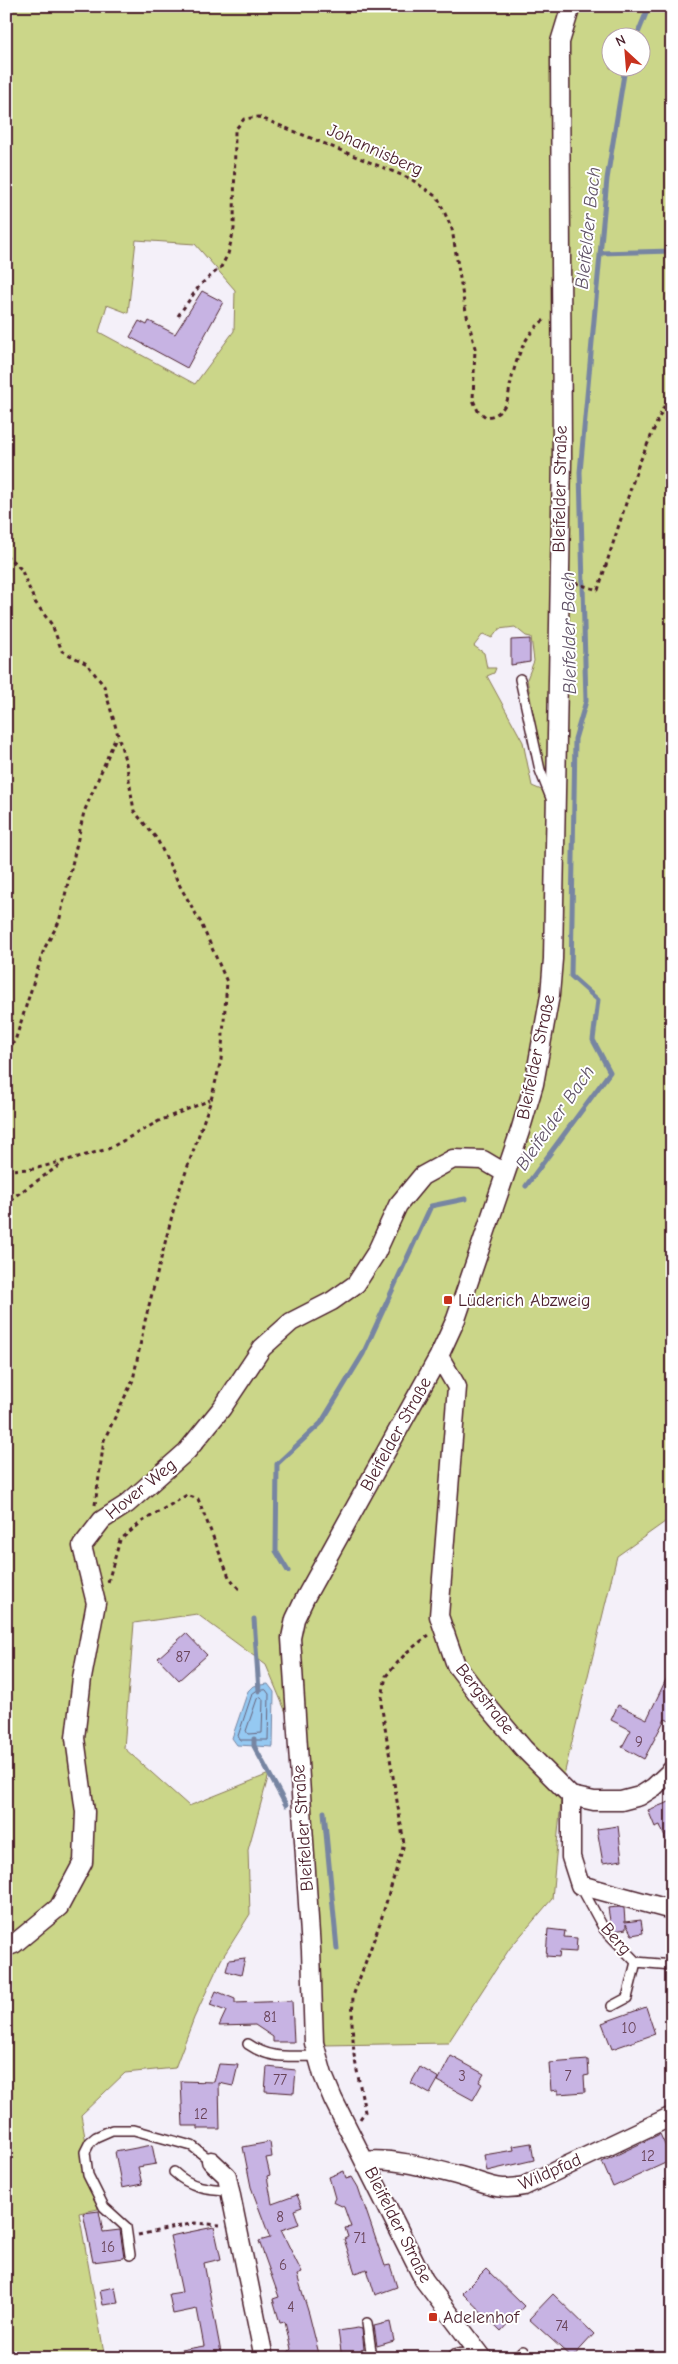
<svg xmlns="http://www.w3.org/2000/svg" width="678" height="2364" font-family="'Comic Neue',sans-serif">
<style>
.green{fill:#cbd689;stroke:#8a7a5a;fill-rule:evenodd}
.water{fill:#95c9f2;stroke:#7785a2}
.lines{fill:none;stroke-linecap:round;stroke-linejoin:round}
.shore{stroke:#68637b;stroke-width:1}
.stream{stroke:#7785a2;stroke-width:5}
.building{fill:#c7b3e3;stroke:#4a1f2b}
.service-casing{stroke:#4a1f2b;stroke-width:12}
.minor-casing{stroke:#4a1f2b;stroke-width:21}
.path{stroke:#4a1f2b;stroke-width:3;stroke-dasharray:4 4;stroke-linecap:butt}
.service{stroke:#fff;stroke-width:9}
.minor{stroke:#fff;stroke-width:18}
.poi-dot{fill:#c8321e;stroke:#fff;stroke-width:2}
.labels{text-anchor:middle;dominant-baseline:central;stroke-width:4;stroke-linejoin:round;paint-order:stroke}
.number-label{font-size:15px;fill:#694459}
.street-label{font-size:18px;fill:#4a1f2b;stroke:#fff}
.poi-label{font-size:18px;fill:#4a1f2b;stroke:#fff;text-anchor:start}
.water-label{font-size:19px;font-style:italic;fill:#605267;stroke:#fff}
</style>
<rect width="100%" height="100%" fill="#f4f0f9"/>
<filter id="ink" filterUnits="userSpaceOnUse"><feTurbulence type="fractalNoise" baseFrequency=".02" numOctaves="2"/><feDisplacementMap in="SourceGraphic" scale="10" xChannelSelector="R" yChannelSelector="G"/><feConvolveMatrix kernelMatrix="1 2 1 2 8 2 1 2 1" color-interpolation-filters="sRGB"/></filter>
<g filter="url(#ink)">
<path class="green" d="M 6,6 L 672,6 L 672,1517 L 617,1556 L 563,1779 L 552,1899 L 510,1948 L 448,2043 L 324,2045 L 298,1741 L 266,1665 L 197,1614 L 134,1623 L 124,1748 L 189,1806 L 269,1774 L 248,1850 L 250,1914 L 221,1960 L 194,2018 L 175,2068 L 125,2073 L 81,2115 L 98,2209 L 79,2213 L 105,2358 L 6,2358 ZM 610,38 L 640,38 L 640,68 L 610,68 ZM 136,240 L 195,244 L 235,290 L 234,331 L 195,384 L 99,332 L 107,305 L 128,313 ZM 515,627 L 526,636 L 531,637 L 534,661 L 527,679 L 543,770 L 547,772 L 546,792 L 532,786 L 523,742 L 487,676 L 494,673 L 496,668 L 487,668 L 484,653 L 474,646 L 483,634 L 492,638 L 499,629 Z"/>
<path class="water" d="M 268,1684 L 274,1692 L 273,1747 L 237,1745 L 232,1738 L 248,1691 L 253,1686 Z"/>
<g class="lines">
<path class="shore" d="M 266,1690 L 269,1694 L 268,1740 L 240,1740 L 238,1736 L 252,1694 L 256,1691 Z
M 261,1697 L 263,1699 L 262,1733 L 248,1734 L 246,1731 L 257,1699 Z"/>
<path class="stream" d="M 636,38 L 649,6
M 600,253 L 672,251
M 526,1186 L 610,1072 L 593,1040 L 598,1000 L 571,976 L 575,739 L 586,701 L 580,472 L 607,179 L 625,68
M 288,1571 L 276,1551 L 277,1464 L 321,1423 L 363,1354 L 431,1206 L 465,1199
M 254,1619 L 259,1691
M 254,1739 L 254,1746 L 286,1805
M 324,1812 L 337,1949"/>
</g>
<path class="building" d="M 202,291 L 223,302 L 187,368 L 130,337 L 139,321 L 147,325 L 149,321 L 175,334 Z
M 530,639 L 530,662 L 511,665 L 511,640 Z
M 186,1633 L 207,1655 L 179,1680 L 158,1658 Z
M 672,1667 L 672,1722 L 665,1719 L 644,1759 L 622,1747 L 631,1730 L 611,1720 L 618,1705 L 647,1719 Z
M 672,1801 L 672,1853 L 671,1853 L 660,1825 L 655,1827 L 648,1810 Z
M 618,1826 L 622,1860 L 603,1863 L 597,1829 Z
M 619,1907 L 624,1908 L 625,1922 L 641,1920 L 643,1933 L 632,1935 L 626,1924 L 626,1929 L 614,1931 L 611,1927 L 608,1908 Z
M 548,1929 L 565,1931 L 564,1937 L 577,1938 L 576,1952 L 560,1951 L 559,1957 L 546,1956 Z
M 245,1958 L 241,1975 L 226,1971 L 229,1960 Z
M 216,1991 L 235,1999 L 235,2003 L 292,2001 L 294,2042 L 273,2042 L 273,2037 L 255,2025 L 219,2026 L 226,2011 L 210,2005 Z
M 646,2007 L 655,2034 L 612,2049 L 602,2023 Z
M 451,2056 L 484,2074 L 479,2082 L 482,2084 L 473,2100 L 438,2081 Z
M 588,2060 L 589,2075 L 584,2076 L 585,2092 L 558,2094 L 558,2090 L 551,2091 L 549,2063 Z
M 219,2064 L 238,2065 L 233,2086 L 219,2083 L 220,2129 L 198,2129 L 198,2126 L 183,2126 L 181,2081 L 214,2082 Z
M 267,2067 L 296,2070 L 294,2093 L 265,2091 Z
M 420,2067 L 439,2078 L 430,2094 L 411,2083 Z
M 660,2134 L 672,2160 L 613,2187 L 602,2162 Z
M 270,2142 L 272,2157 L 266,2158 L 270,2175 L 267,2176 L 272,2204 L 297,2195 L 302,2207 L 294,2210 L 299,2224 L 281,2230 L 302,2273 L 297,2275 L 309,2314 L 320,2358 L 283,2358 L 291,2349 L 285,2322 L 280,2323 L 273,2299 L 279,2297 L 259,2241 L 270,2238 L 251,2187 L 243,2147 Z
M 531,2143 L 534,2160 L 487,2171 L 484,2155 L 514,2150 L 513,2146 Z
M 152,2145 L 156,2164 L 138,2167 L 142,2184 L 122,2188 L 115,2152 Z
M 344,2171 L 346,2179 L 352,2177 L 358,2187 L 385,2266 L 390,2265 L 397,2287 L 375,2295 L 367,2269 L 355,2273 L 344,2239 L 348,2237 L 345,2228 L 351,2227 L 344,2207 L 333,2202 L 335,2198 L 329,2177 Z
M 99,2211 L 103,2232 L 120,2230 L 124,2258 L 93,2262 L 83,2213 Z
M 214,2227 L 221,2259 L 204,2263 L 222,2358 L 175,2358 L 175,2351 L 204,2346 L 197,2309 L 173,2314 L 169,2294 L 182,2292 L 170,2236 Z
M 486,2269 L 524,2306 L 501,2331 L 462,2293 Z
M 115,2287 L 118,2303 L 103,2305 L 100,2290 Z
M 553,2294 L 594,2334 L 572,2358 L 529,2319 Z
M 390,2322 L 394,2341 L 377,2346 L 374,2326 Z
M 358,2328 L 362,2329 L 364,2349 L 361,2350 L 362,2358 L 342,2358 L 338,2331 Z"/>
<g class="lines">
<defs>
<path id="service" d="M 520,679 L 540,770 L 551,798
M 580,1885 L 604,1929 L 636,1962 L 672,1965
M 612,2006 L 627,1998 L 636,1962
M 248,2044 C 271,2060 290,2056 317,2056
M 174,2172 C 191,2188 208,2189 230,2190
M 130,2255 L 126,2227 L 104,2207 L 88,2175 L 85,2152 L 90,2142 L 96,2137 L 112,2130 L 134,2130 L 192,2146 L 211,2161
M 367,2323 L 372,2358
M 516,2358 L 523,2351"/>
<path id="minor" d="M 439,1356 L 457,1387 L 439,1616 L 456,1665 L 484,1702 L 524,1749 L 571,1796 L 594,1801 L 621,1801 L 640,1796 L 654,1787 L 672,1770
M 571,1796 L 571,1857 L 580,1885 L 672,1910
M 6,1947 L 14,1944 L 59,1907 L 83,1862 L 85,1812 L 75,1738 L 82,1678 L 96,1603 L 82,1546 L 102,1520 L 127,1504 L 187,1451 L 222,1408 L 262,1348 L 291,1322 L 332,1301 L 356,1284 L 376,1253 L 398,1205 L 422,1176 L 453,1159 L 483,1160 L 505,1173
M 211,2161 L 227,2176 L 264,2358
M 364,2161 C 392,2157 433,2169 460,2176 C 485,2183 497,2192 524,2186 L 672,2116
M 457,2358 L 481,2356
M 483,2358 L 424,2280 L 333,2099 L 323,2075 L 314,2043 L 311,1950 L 291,1638 L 295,1619 L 305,1598 L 439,1356 L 456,1319 L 520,1131 L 534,1084 L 550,995 L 553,959 L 562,458 L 560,58 L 560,42 L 571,6"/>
</defs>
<use href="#service" class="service-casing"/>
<use href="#minor" class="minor-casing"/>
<path class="path" d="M 178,316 L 200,285 L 221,267 L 228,254 L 234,229 L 235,130 L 244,119 L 259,117 L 411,179 L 438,198 L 452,229 L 464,303 L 475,348 L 473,400 L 478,411 L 486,417 C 495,416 500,413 505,405 C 509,399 509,389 511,382 C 516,359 525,332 546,319
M 6,555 L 21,569 L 35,602 L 52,625 L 62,651 L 87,664 L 104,686 L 127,767 L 134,811 L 157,839 L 181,888 L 200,921 L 227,982 L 221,1060 L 211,1100 L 176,1200 L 145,1321 L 133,1380 L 104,1440 L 95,1505
M 575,583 L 598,590 L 638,466 L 672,388
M 6,1051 L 15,1041 L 44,949 L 59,922 L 84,812 L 116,737
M 6,1170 L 34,1169 L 108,1149 L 159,1121 L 210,1100
M 6,1207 L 15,1196 L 63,1163
M 108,1582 L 120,1540 L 143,1521 L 187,1495 L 198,1499 L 229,1577 L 241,1591
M 360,2119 L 365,2112 L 354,2055 L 352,2023 L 353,1996 L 380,1923 L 404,1844 L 381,1703 L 386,1676 L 407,1652 L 429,1635
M 138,2235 L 195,2223 L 220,2225"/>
<use href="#service" class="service"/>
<use href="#minor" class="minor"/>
</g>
</g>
<g class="poi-dot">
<rect x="443" y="1295" width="10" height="10" rx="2.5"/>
<rect x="428" y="2312" width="10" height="10" rx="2.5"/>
</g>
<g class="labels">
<g class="number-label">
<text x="183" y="1657">87</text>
<text x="639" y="1742">9</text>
<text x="270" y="2017">81</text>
<text x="629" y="2028">10</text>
<text x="462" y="2076">3</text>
<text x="568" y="2076">7</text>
<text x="280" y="2080">77</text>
<text x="201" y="2114">12</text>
<text x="648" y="2156">12</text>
<text x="280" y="2217">8</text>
<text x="360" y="2238">71</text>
<text x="108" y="2247">16</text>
<text x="283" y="2265">6</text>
<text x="291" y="2307">4</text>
<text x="562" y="2326">74</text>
</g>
<g class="street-label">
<text transform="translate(375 150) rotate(24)">Johannisberg</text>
<text transform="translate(560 489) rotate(-89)">Bleifelder Straße</text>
<text transform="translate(536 1057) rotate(-78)">Bleifelder Straße</text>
<text transform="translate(396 1434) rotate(-61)">Bleifelder Straße</text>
<text transform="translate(141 1489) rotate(-39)">Hover Weg</text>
<text transform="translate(485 1699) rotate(52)">Bergstraße</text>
<text transform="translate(303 1828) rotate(-94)">Bleifelder Straße</text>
<text transform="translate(616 1939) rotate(49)">Berg</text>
<text transform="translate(550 2172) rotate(-24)">Wildpfad</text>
<text transform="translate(398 2225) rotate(63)">Bleifelder Straße</text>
</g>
<g class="poi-label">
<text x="458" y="1300">Lüderich Abzweig</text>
<text x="443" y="2317">Adelenhof</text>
</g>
<g class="water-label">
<text transform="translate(588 228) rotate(-84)">Bleifelder Bach</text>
<text transform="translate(569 633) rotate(-91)">Bleifelder Bach</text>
<text transform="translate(555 1118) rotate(-55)">Bleifelder Bach</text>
</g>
</g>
<rect width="678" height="2364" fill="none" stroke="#fff" stroke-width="25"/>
<rect x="12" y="12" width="653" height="2339" fill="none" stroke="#4a1f2b" stroke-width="2" filter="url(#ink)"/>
<g transform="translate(626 52) rotate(334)"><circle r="24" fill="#ffffff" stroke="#b7a5aa"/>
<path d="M0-4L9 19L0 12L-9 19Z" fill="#c8321e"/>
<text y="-8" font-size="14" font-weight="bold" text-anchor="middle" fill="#4a1f2b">N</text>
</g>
</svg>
